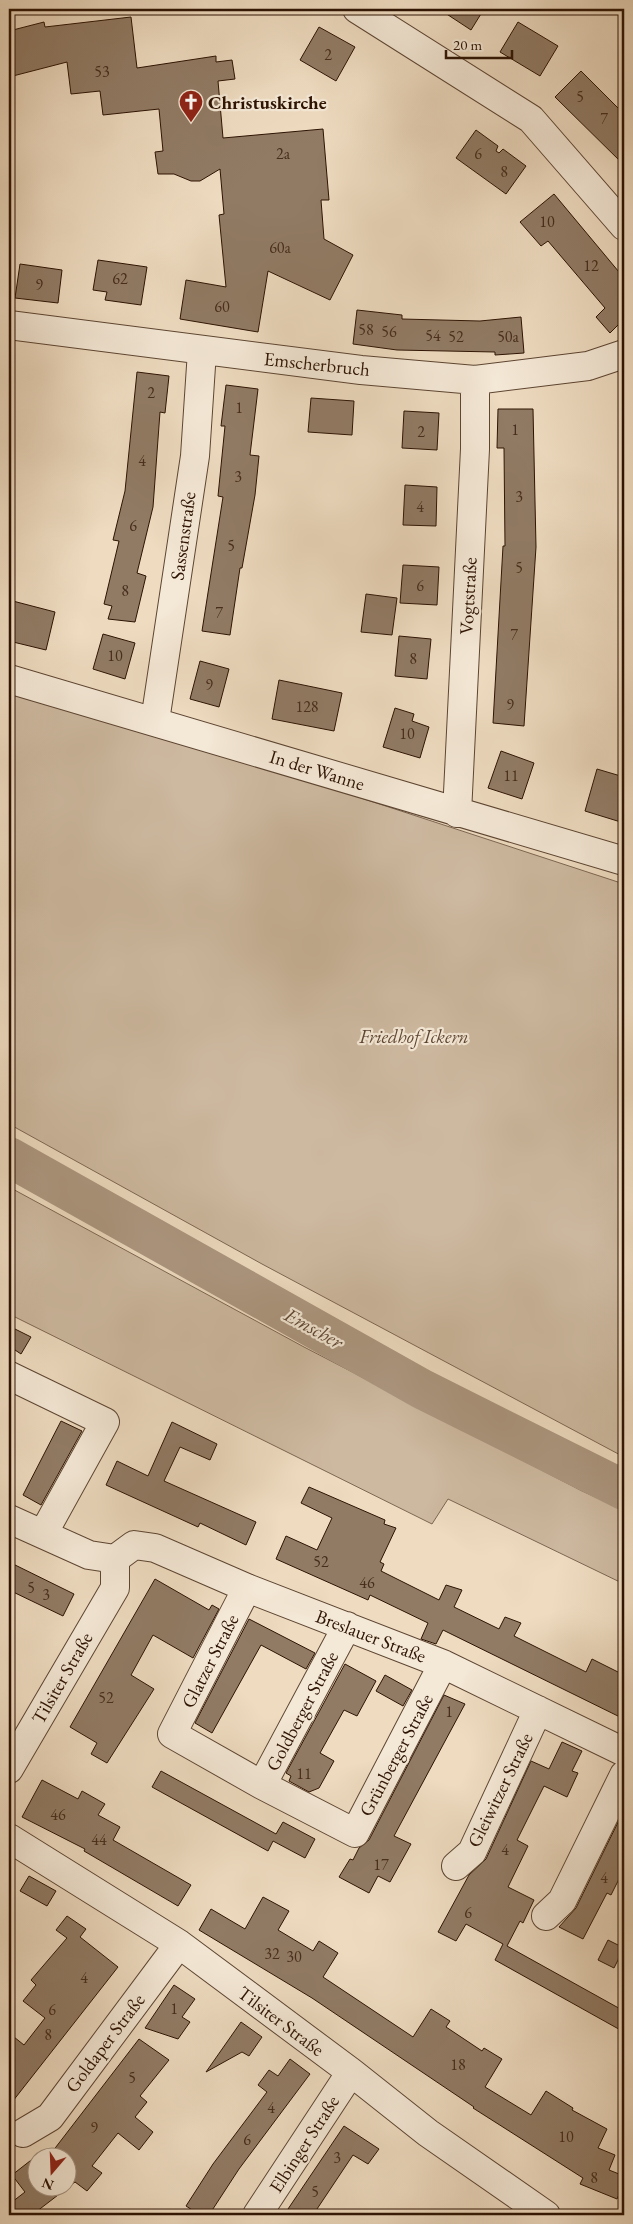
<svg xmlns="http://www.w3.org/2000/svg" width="633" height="2224" font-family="'EB Garamond',serif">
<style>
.green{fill:#cdb9a0;stroke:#7d6652}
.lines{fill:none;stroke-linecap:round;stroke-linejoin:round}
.river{stroke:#ac9780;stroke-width:40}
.building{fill:#917b65;stroke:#2d1303;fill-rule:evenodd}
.minor-casing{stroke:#5d4532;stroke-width:30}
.minor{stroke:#f4e8d6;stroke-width:28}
.labels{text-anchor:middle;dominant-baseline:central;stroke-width:4.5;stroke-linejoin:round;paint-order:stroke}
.number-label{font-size:16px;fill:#462d1c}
.poi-label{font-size:19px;font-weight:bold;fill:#2d1303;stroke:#f4e8d6;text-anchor:start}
.street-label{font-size:19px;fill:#2d1303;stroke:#f4e8d6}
.park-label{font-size:19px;font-style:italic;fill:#5d4532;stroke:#f4e8d6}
.water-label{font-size:20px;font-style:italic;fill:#604835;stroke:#f4e8d6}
</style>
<rect width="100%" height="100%" fill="#eedbc0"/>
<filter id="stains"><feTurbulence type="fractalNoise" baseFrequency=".004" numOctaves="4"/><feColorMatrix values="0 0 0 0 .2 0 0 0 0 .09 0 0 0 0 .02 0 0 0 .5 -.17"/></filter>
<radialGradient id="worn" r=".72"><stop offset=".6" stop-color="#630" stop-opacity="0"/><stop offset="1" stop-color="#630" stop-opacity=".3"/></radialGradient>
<path class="green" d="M 9,690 L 138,725 L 624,884 L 624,1457 L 262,1264 L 9,1124 Z
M 9,1187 L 304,1347 L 582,1491 L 624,1510 L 624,1584 L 448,1499 L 432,1524 L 9,1314 Z"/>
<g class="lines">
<path class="river" d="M 9,1157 L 422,1389 L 624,1490"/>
</g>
<path class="building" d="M 439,9 L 484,9 L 471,30 Z
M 131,17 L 137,68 L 216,56 L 216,62 L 232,60 L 235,79 L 218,81 L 223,138 L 323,129 L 329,200 L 321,200 L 324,239 L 353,255 L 330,300 L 268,271 L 258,332 L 180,319 L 186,280 L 226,287 L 219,215 L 224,214 L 220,169 L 200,181 L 191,181 L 174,174 L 158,174 L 155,152 L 163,151 L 159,109 L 103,115 L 100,91 L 71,94 L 67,62 L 9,77 L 9,31 L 44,22 L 45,27 Z
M 518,22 L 558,46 L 540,76 L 500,52 Z
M 319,27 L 355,47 L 336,81 L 300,60 Z
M 581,71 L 624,114 L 624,165 L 555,97 Z
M 476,130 L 498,146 L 496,151 L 499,153 L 503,149 L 526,166 L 506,194 L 456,158 Z
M 554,194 L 624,278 L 624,330 L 619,324 L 610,333 L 596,317 L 605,308 L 548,241 L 541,246 L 520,222 Z
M 98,260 L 147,267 L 141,305 L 105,300 L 107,292 L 93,290 Z
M 20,264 L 62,270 L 58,303 L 15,298 Z
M 357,310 L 402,315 L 402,319 L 480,321 L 521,317 L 524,353 L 495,355 L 495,352 L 397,350 L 353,344 Z
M 137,372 L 169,376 L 165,413 L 160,412 L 153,507 L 137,573 L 146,576 L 135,622 L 108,619 L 112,606 L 104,604 L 119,541 L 113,540 L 125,491 Z
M 226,385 L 258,389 L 250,455 L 259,456 L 255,495 L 242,568 L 240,568 L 230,635 L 202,631 L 223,497 L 218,496 L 225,426 L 221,426 Z
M 311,398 L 354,401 L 352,435 L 308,432 Z
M 498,409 L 533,409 L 536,547 L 524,726 L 493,723 L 503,546 L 505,546 L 504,448 L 497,448 Z
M 404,411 L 439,413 L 437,450 L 402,448 Z
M 405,485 L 437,487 L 436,526 L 403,525 Z
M 403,565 L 439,567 L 437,605 L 400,603 Z
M 366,594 L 397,598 L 392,635 L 361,632 Z
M 9,600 L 55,612 L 46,650 L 9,641 Z
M 103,634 L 135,643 L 125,679 L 93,669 Z
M 399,636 L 431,639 L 427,679 L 395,676 Z
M 200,661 L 229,669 L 219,707 L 190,699 Z
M 279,680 L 342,693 L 334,731 L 272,719 Z
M 395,708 L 414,714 L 412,721 L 429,727 L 420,758 L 383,747 Z
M 501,751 L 534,763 L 522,799 L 488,788 Z
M 597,769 L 624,777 L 624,823 L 585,811 Z
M 9,1326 L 31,1337 L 21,1354 L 9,1346 Z
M 61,1421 L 82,1431 L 41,1505 L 23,1495 Z
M 172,1422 L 217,1444 L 210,1460 L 180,1447 L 164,1481 L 256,1522 L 246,1545 L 200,1523 L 198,1527 L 106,1485 L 117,1461 L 148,1476 Z
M 309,1487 L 385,1520 L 384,1524 L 396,1528 L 380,1562 L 384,1564 L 381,1571 L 439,1600 L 446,1585 L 462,1590 L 454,1607 L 499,1629 L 505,1617 L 521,1623 L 514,1636 L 586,1672 L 592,1659 L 624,1675 L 624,1719 L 443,1630 L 436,1644 L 421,1639 L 428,1623 L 370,1595 L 368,1600 L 276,1559 L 286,1536 L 317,1550 L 332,1518 L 301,1503 Z
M 9,1562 L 74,1594 L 63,1616 L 9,1590 Z
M 155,1579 L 209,1610 L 212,1605 L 219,1609 L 193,1658 L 153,1635 L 131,1675 L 154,1689 L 107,1763 L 91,1754 L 97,1743 L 70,1727 Z
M 249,1619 L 315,1653 L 306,1669 L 261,1645 L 212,1733 L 195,1723 Z
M 345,1664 L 376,1681 L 357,1716 L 344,1710 L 320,1753 L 334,1761 L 319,1788 L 309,1792 L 289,1781 L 291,1776 L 286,1773 Z
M 385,1675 L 412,1690 L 403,1706 L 376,1691 Z
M 444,1695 L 465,1704 L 394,1836 L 411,1844 L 390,1882 L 378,1876 L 369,1893 L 339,1877 L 350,1859 L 353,1860 L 359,1848 L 369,1840 Z
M 562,1742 L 582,1751 L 572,1771 L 578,1773 L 567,1797 L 544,1786 L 517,1840 L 528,1846 L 508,1887 L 534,1900 L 523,1923 L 520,1921 L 507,1946 L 624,2011 L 624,2032 L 495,1960 L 503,1944 L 466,1924 L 456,1941 L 438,1932 L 469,1875 L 486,1859 L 531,1761 L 549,1769 Z
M 161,1771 L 276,1834 L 283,1822 L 315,1839 L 305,1858 L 273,1841 L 268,1851 L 152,1787 Z
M 42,1780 L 78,1799 L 82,1791 L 105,1804 L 98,1815 L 120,1827 L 113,1840 L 191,1885 L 178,1906 L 84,1851 L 85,1849 L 22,1817 Z
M 624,1810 L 624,1869 L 611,1895 L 607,1893 L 583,1939 L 559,1927 L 576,1908 Z
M 29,1876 L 56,1891 L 47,1906 L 20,1891 Z
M 263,1897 L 289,1911 L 278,1930 L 313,1951 L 319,1941 L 338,1953 L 323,1977 L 413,2037 L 431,2009 L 450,2021 L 446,2027 L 482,2051 L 484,2048 L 502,2059 L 485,2087 L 531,2115 L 546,2091 L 573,2108 L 572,2110 L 607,2129 L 598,2148 L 615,2155 L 609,2170 L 624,2176 L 624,2183 L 617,2199 L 580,2184 L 583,2178 L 473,2108 L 474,2107 L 312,1998 L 199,1930 L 211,1909 L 245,1929 Z
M 67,1916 L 86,1929 L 80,1937 L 118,1967 L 9,2106 L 9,2033 L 24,2045 L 45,2018 L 23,2001 L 36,1985 L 31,1980 L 67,1938 L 56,1930 Z
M 608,1940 L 624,1948 L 614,1968 L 598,1960 Z
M 174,1985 L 195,1999 L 182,2017 L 190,2022 L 178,2039 L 145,2028 Z
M 241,2022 L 262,2037 L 249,2056 L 242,2052 L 206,2072 Z
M 139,2039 L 169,2060 L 140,2096 L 147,2102 L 135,2117 L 153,2132 L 139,2150 L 118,2133 L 92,2166 L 102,2173 L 87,2191 L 75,2182 L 32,2215 L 17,2215 L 12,2202 L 25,2192 L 12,2175 L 44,2150 L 49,2156 ZM 38,2156 L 68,2156 L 68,2186 L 38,2186 Z
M 290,2059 L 310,2074 L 239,2169 L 209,2215 L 200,2215 L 186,2206 L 213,2164 L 267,2092 L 258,2085 L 269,2070 L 278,2076 Z
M 344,2126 L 379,2149 L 368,2164 L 353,2155 L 313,2215 L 297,2215 L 288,2209 Z"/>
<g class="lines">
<defs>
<path id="minor" d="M 357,9 L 531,119 L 624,226
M 9,325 L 361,370 L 475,380 L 588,366 L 624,354
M 9,679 L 624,861
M 155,721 L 195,456 L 202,351
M 457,813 L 475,449 L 475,380
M 9,1379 L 10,1376 L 105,1422 L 43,1534
M 9,1519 L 89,1555 L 115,1559 L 134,1545 L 155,1548 L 247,1588 L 443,1664 L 624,1752
M 247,1588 L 172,1734 L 262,1785 L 347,1626
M 9,1769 L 115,1588 L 115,1559
M 262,1785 L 355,1833 L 443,1664
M 9,1838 L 179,1944 L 351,2072 L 428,2133 L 546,2215
M 456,1866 L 472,1852 L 538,1710
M 546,1916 L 562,1901 L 624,1775
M 23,2133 L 50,2117 L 179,1944
M 257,2215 L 351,2072"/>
</defs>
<use href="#minor" class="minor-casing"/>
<use href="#minor" class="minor"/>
</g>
<defs>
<symbol id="church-pin" viewBox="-11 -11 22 30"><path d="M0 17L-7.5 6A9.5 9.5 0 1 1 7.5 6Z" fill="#8f2418" stroke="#f4e8d6"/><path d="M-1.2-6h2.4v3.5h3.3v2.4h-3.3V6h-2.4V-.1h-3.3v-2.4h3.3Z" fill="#fff"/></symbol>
</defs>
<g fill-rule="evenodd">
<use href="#church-pin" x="177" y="88" width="28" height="38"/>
</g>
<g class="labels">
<g class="number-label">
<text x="328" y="54">2</text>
<text x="102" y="71">53</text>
<text x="580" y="96">5</text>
<text x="604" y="118">7</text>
<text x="283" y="153">2a</text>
<text x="478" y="153">6</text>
<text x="504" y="171">8</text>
<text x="547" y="221">10</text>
<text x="280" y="247">60a</text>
<text x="591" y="265">12</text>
<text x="120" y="278">62</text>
<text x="39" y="284">9</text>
<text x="222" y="306">60</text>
<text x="366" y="329">58</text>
<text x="389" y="331">56</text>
<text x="433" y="335">54</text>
<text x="456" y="336">52</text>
<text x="508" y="336">50a</text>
<text x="151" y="392">2</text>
<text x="239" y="407">1</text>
<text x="515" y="429">1</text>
<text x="421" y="431">2</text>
<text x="142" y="460">4</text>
<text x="238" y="476">3</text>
<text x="519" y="496">3</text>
<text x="420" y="506">4</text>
<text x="133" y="525">6</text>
<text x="231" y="545">5</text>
<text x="519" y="567">5</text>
<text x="420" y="585">6</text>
<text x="125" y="590">8</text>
<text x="219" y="612">7</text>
<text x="514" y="634">7</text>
<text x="115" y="655">10</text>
<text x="413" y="658">8</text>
<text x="209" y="684">9</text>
<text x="510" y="704">9</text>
<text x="307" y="706">128</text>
<text x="407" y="733">10</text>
<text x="511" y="775">11</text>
<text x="321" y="1561">52</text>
<text x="367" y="1582">46</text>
<text x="31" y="1587">5</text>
<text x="46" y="1594">3</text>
<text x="106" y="1697">52</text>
<text x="449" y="1711">1</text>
<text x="304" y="1773">11</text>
<text x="58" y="1814">46</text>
<text x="99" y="1839">44</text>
<text x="505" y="1849">4</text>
<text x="381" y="1864">17</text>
<text x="604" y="1877">4</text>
<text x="468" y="1912">6</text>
<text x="272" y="1953">32</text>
<text x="294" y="1956">30</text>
<text x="84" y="1977">4</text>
<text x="174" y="2008">1</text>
<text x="52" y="2009">6</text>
<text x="48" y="2034">8</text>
<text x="458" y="2064">18</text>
<text x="132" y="2077">5</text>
<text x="271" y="2107">4</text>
<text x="94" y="2127">9</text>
<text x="566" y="2136">10</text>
<text x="247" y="2139">6</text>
<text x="337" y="2157">3</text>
<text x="594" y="2177">8</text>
<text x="315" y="2191">5</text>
</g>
<g class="poi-label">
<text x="208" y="102">Christuskirche</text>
</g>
<g class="street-label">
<text transform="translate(317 364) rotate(6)">Emscherbruch</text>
<text transform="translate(183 536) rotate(-82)">Sassenstraße</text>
<text transform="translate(468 596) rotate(-87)">Vogtstraße</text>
<text transform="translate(317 770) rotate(17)">In der Wanne</text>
<text transform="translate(371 1636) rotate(21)">Breslauer Straße</text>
<text transform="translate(210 1661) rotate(-63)">Glatzer Straße</text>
<text transform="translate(62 1678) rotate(-60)">Tilsiter Straße</text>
<text transform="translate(302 1711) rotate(-62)">Goldberger Straße</text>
<text transform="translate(396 1755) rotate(-62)">Grünberger Straße</text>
<text transform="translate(500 1790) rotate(-64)">Gleiwitzer Straße</text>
<text transform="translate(281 2021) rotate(37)">Tilsiter Straße</text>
<text transform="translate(105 2043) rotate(-53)">Goldaper Straße</text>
<text transform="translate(304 2144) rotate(-57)">Elbinger Straße</text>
</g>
<g class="park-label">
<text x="414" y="1036">Friedhof Ickern</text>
</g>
<g class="water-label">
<text transform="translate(314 1328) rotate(29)">Emscher</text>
</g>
</g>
<rect width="633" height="2224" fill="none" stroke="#eedbc0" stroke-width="30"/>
<rect x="10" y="10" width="613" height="2204" fill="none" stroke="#2d1303" stroke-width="2.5"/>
<rect x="15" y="15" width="603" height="2194" fill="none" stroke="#2d1303"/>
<g transform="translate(52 2172) rotate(199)"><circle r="24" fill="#f4e8d6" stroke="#a49382"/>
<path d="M0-4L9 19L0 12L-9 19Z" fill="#8f2418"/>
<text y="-8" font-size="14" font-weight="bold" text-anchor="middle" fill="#2d1303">N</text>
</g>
<path d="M446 50v8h66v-8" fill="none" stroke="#2d1303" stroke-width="2.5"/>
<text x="453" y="50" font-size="15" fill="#2d1303" stroke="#f4e8d6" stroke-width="4" paint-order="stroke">20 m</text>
<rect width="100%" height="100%" filter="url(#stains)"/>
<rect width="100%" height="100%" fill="url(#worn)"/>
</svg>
